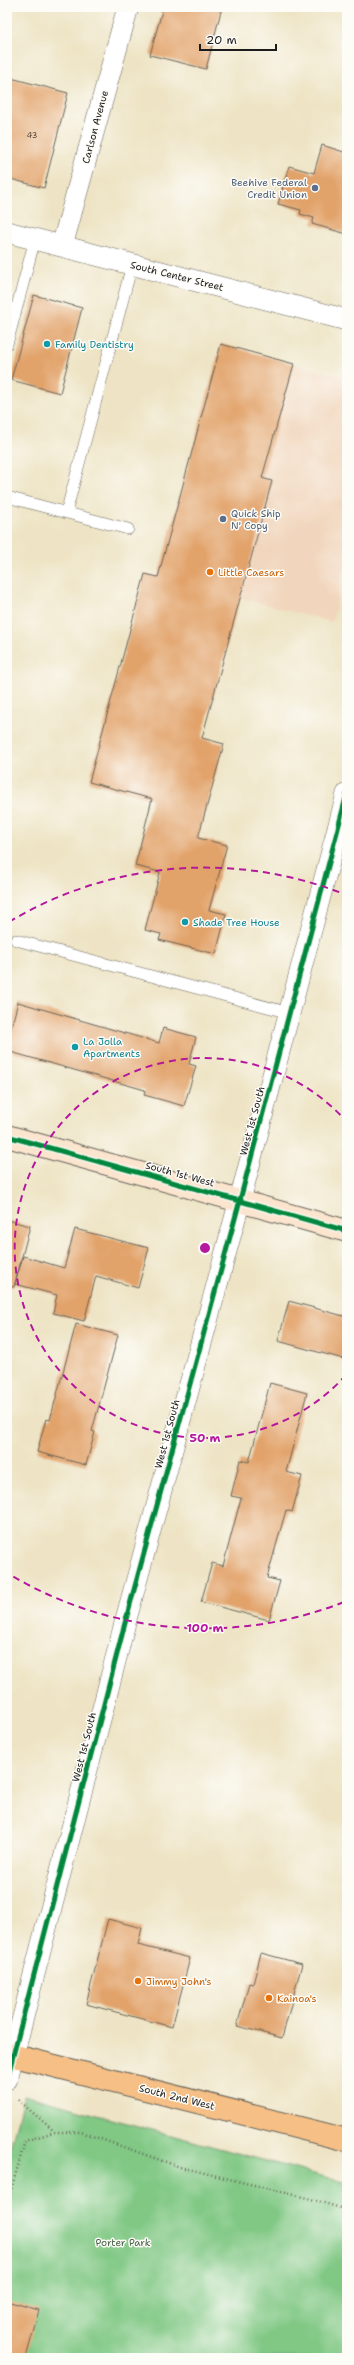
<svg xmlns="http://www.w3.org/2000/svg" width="354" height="2365" font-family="'Shantell Sans',sans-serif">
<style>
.built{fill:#f1d5bc}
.green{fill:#80c884;stroke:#4e7250}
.building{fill:#e2a36a}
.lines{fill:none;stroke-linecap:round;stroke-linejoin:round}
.lane-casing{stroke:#666257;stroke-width:12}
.street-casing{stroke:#666257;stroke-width:22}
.secondary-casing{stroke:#666257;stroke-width:24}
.primary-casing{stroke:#666257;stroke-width:24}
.path{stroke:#666257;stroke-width:2.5;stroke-dasharray:1 3;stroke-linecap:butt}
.lane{stroke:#fff;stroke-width:11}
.street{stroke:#fff;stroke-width:21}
.secondary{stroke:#fbe5cf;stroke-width:22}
.primary{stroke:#f5bf86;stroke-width:22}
.cycleway-casing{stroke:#fdfcf7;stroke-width:8}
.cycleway{stroke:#00873e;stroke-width:5}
.ring{fill:none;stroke:#b5179e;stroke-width:2;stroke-dasharray:7 5}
.service-dot{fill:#5c6f8a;stroke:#fdfcf7;stroke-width:1.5}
.culture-dot{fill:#0f9aa8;stroke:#fdfcf7;stroke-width:1.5}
.food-dot{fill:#e8710a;stroke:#fdfcf7;stroke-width:1.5}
.labels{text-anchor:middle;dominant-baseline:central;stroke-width:3;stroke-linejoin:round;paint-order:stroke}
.number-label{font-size:8px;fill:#4e3e30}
.street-label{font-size:10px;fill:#1c1c1c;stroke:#fdfcf7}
.service-label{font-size:10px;fill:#4e5e75;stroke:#fdfcf7;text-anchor:end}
.culture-label{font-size:10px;fill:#0d838f;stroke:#fdfcf7;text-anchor:start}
.food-label{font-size:10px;fill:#c56008;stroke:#fdfcf7;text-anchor:start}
.park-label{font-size:10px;fill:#446146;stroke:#fdfcf7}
.centre{fill:#b5179e;stroke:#fdfcf7;stroke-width:2}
.ring-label{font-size:12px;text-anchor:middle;font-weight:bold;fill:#b5179e;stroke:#fdfcf7;stroke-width:3;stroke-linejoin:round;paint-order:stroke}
</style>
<rect width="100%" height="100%" fill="#fdfcf7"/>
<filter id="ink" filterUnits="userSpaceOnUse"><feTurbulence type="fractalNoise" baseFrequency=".025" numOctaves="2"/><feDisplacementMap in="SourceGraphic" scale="8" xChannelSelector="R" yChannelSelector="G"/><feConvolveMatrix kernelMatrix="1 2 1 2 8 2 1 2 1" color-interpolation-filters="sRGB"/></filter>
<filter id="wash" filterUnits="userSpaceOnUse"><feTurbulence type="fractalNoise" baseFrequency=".012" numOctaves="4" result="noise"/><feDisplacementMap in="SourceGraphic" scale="16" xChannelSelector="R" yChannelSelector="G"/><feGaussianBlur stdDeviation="0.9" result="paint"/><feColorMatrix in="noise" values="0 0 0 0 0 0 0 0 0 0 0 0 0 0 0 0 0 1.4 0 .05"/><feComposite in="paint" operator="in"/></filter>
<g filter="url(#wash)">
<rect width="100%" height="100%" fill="#eee4c5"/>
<path class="built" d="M 221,344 L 347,378 L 347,564 L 332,622 L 158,576 Z"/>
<path class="green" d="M 24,2095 L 347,2183 L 347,2358 L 7,2358 L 7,2160 Z"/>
<g id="blocks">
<path class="building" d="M 163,7 L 222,7 L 206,69 L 150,55 Z
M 7,77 L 68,93 L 44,188 L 7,178 Z
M 322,145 L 347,153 L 347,234 L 312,224 L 314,218 L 300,214 L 301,210 L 278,204 L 289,166 L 314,173 Z
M 34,295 L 82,308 L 60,393 L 11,380 Z
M 221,344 L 294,364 L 262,478 L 272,481 L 202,738 L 224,744 L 198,838 L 227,845 L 209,910 L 226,914 L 216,954 L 159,940 L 161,934 L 145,930 L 160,872 L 135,866 L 152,799 L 89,782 L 145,574 L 158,577 Z
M 18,1002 L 159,1043 L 163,1028 L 196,1037 L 189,1064 L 196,1066 L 184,1106 L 144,1095 L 145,1090 L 7,1051 L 7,1043 Z
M 7,1220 L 30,1226 L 14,1287 L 7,1286 Z
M 75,1229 L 149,1248 L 138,1288 L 96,1276 L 84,1321 L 53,1313 L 57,1295 L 15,1284 L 23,1256 L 64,1268 Z
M 289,1301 L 347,1317 L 347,1360 L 278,1341 Z
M 76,1324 L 118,1335 L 92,1431 L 95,1432 L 86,1465 L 37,1452 L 46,1419 L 50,1420 Z
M 270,1383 L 307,1393 L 286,1472 L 302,1476 L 292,1512 L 286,1510 L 267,1578 L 280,1581 L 269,1620 L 201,1602 L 212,1563 L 223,1566 L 241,1498 L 231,1496 L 240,1460 L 249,1462 Z
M 108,1919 L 142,1928 L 138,1945 L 190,1958 L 172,2027 L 86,2004 Z
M 261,1953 L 302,1964 L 282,2038 L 237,2026 L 249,1983 L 253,1984 Z
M 10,2302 L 39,2310 L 26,2358 L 7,2358 L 7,2314 Z"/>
</g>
</g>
<g filter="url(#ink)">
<use href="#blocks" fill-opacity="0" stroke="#666257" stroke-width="1"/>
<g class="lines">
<defs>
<path id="lane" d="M 7,344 L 35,239
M 7,497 L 128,529
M 66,513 L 132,265
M 16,940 L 290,1013"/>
<path id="street" d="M 7,232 L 347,320
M 62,246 L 128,7
M 7,2079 L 125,1623 L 240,1200 L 347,794"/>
<path id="secondary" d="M 7,1136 L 347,1231"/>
<path id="primary" d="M 7,2054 L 347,2140"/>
</defs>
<use href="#lane" class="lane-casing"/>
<use href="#street" class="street-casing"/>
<use href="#secondary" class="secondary-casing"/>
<use href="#primary" class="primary-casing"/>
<path class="path" d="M 18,2100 L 54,2131
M 7,2204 L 25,2141 L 54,2132 L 81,2132 L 180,2167 L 311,2199 L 347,2210"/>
<use href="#lane" class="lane"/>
<use href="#street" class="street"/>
<use href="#secondary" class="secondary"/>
<use href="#primary" class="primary"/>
<defs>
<path id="cycleway" d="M 7,1136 L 347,1231
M 7,2079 L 125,1623 L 240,1200 L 347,794"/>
</defs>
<use href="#cycleway" class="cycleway-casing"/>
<use href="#cycleway" class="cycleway"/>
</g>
</g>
<g class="ring">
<path d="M346 1375A190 190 0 1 1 346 1121"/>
<path d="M344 1602A380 380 0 0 1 9 1574M9 922A380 380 0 0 1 344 894"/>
</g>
<g class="service-dot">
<circle cx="315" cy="188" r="4"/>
<circle cx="223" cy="519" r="4"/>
</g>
<g class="culture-dot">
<circle cx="47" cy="344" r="4"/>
<circle cx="185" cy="922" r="4"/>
<circle cx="75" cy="1047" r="4"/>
</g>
<g class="food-dot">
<circle cx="210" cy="572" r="4"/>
<circle cx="138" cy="1981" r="4"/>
<circle cx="269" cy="1998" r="4"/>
</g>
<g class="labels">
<g class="number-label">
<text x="32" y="135">43</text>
</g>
<g class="street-label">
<text transform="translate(95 127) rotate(-75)">Carlson Avenue</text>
<text transform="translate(177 276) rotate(14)">South Center Street</text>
<text transform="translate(252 1121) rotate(-75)">West 1st South</text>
<text transform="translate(180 1174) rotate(15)">South 1st West</text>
<text transform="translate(167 1434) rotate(-75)">West 1st South</text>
<text transform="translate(84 1747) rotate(-76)">West 1st South</text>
<text transform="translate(177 2097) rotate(14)">South 2nd West</text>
</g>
<g class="service-label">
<text x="307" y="182">Beehive Federal<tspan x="307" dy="12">Credit Union</tspan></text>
<text x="231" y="513" text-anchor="start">Quick Ship<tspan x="231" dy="12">N' Copy</tspan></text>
</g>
<g class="culture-label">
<text x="55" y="344">Family Dentistry</text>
<text x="193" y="922">Shade Tree House</text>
<text x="83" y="1041">La Jolla<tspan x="83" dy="12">Apartments</tspan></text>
</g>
<g class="food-label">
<text x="218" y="572">Little Caesars</text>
<text x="146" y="1981">Jimmy John's</text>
<text x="277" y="1998">Kainoa's</text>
</g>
<g class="park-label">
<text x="123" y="2242">Porter Park</text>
</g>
</g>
<circle cx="205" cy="1248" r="6" class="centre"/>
<g class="ring-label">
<text x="205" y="1442">50 m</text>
<text x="205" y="1632">100 m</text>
</g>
<rect width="354" height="2365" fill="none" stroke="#fdfcf7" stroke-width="24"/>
<path d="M200 44v6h76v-6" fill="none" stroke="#1c1c1c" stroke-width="2"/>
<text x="206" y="44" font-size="12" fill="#1c1c1c" stroke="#fdfcf7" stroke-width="3" paint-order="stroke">20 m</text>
</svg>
